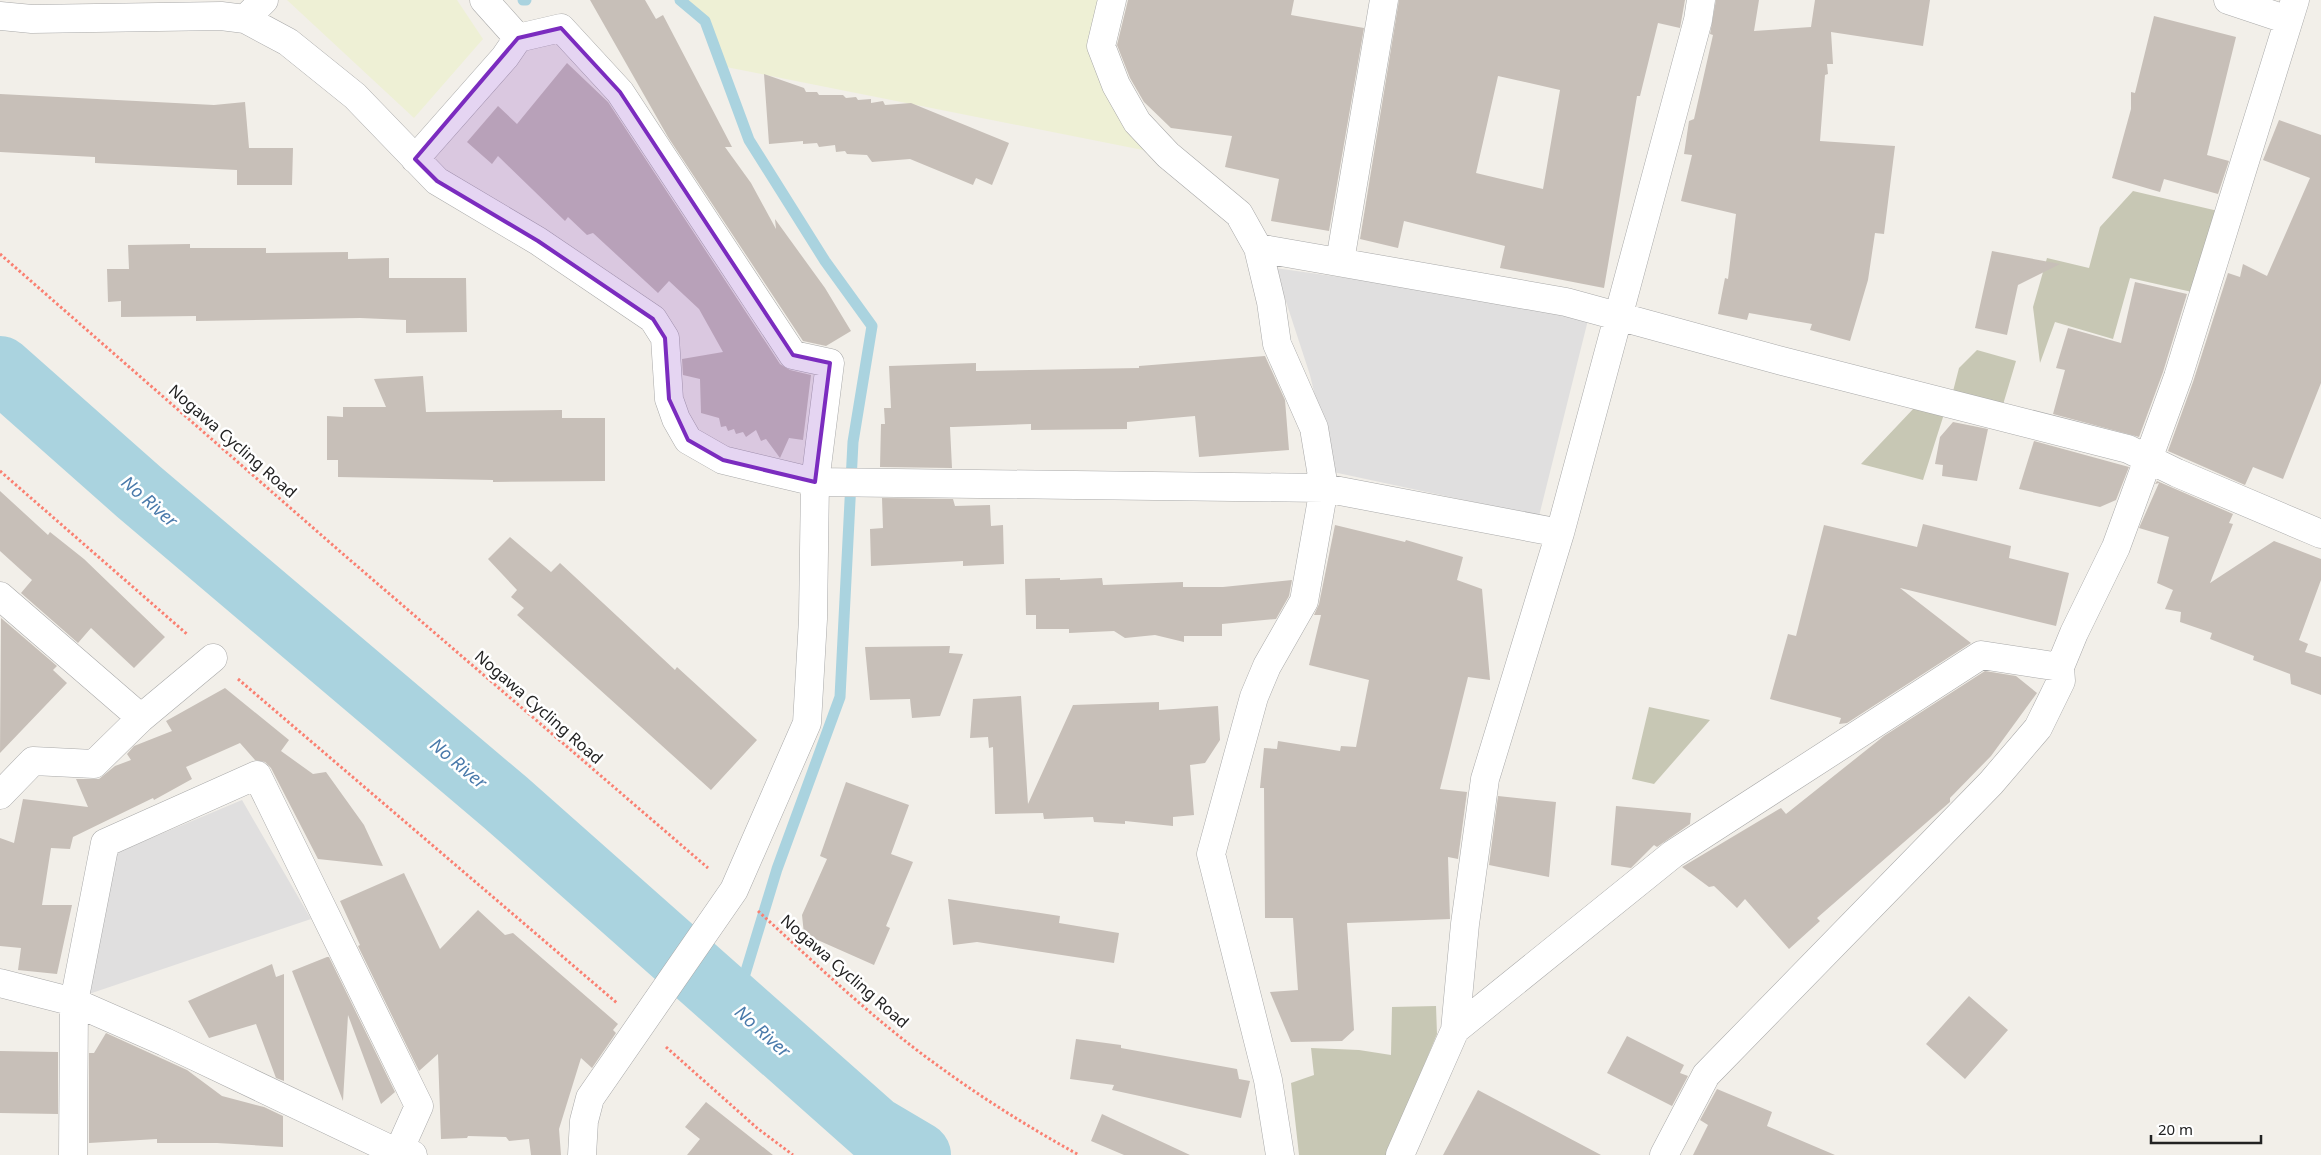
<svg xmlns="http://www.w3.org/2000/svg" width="2321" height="1155" font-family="'Noto Sans',sans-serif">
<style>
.residential{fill:#e0dfdf}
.construction{fill:#c7c7b4}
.farmland{fill:#eef0d5}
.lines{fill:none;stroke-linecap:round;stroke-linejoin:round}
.stream{stroke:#aad3df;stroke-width:11}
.river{stroke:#aad3df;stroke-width:66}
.building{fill:#c7bfb8;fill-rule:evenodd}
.minor-casing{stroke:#a9a9a9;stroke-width:29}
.path{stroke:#fa8072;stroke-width:3;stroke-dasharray:2.5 2.5;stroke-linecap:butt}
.minor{stroke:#fff;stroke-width:28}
.marked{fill:#7b2cbf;fill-opacity:0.2;stroke:#7b2cbf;stroke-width:4;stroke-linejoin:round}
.labels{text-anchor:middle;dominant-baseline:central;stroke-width:5;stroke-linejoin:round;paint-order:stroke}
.street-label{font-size:16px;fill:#222;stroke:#fff}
.water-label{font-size:18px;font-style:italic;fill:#4a7aab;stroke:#fff}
</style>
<rect width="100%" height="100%" fill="#f2efe9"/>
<path class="residential" d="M 1275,268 L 1590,312 L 1539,516 L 1333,472 L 1310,375 Z
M 242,800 L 311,919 L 83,996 L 99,860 Z"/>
<path class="construction" d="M 2133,191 L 2218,211 L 2192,292 L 2130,278 L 2113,339 L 2055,322 L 2040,363 L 2033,307 L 2047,258 L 2089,268 L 2100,227 Z
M 1977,350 L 2016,361 L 2002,408 L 1951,399 L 1959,368 Z
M 1915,407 L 1944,414 L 1923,480 L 1861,464 Z
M 1649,707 L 1710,720 L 1654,784 L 1632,779 Z
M 1436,1006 L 1437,1034 L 1387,1155 L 1299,1155 L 1291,1083 L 1314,1075 L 1311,1048 L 1359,1050 L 1391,1055 L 1392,1007 Z"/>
<path class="farmland" d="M 287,0 L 457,0 L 483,39 L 414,118 Z
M 680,0 L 1112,0 L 1101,46 L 1168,155 L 721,66 L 705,21 Z"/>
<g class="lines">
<path class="stream" d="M 523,0 L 526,0
M 680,0 L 705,21 L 749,140 L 825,261 L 872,326 L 853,442 L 840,697 L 777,869 L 735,1007"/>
<path class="river" d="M 0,369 L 139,492 L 506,803 L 874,1129 L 918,1155"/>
</g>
<path class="building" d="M 590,0 L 645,0 L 656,19 L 663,15 L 732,147 L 725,147 L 751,183 L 776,229 L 775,219 L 825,288 L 851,331 L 826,346 L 803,341 L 668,137 Z
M 1128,0 L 1294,0 L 1291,15 L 1364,28 L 1329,231 L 1271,221 L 1279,179 L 1225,167 L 1232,136 L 1171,128 L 1144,102 L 1130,78 L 1117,45 Z
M 1399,0 L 1685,0 L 1680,28 L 1658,23 L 1640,96 L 1637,96 L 1604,288 L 1500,268 L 1505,246 L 1404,221 L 1398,248 L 1360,239 ZM 1498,76 L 1560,90 L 1543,189 L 1476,173 Z
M 1716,0 L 1759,0 L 1754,31 L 1811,27 L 1815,0 L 1930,0 L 1923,46 L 1831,32 L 1833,64 L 1827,64 L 1828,74 L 1825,75 L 1820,141 L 1895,146 L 1884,234 L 1875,233 L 1868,280 L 1850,341 L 1810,330 L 1812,324 L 1749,313 L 1747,320 L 1718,314 L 1725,278 L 1728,279 L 1736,214 L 1681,201 L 1692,155 L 1684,154 L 1689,121 L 1694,119 L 1713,35 L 1710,34 Z
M 2154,16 L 2236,37 L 2207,155 L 2229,161 L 2218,194 L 2164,179 L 2160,192 L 2112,178 L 2131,109 L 2131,92 L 2135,93 Z
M 567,63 L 608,102 L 780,364 L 790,370 L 811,375 L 803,440 L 789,438 L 780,458 L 766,439 L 761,441 L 756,430 L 746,437 L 743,432 L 736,434 L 734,429 L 728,431 L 726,426 L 721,427 L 719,418 L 701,413 L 700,379 L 683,375 L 682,359 L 723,352 L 699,309 L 669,281 L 658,293 L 593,233 L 587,235 L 568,217 L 565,221 L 498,156 L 492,164 L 467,142 L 498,106 L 517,124 Z
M 764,74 L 804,88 L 806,92 L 817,92 L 819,95 L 843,95 L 846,98 L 856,97 L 858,100 L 871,99 L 871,103 L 883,101 L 885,105 L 911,103 L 1009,143 L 992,185 L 976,178 L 973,185 L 910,159 L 872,162 L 867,155 L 847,154 L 845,151 L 836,152 L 835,145 L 819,147 L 817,143 L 803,144 L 803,141 L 769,144 Z
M 0,94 L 214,105 L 245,102 L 249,148 L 293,148 L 292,185 L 237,185 L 237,170 L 95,163 L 95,157 L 0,152 Z
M 2279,120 L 2321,135 L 2321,383 L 2283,479 L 2253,467 L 2245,485 L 2168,451 L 2193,382 L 2228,273 L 2240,277 L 2243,264 L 2267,276 L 2310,178 L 2263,160 Z
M 190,244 L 190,248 L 266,248 L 266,253 L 348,252 L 348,259 L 389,258 L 389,278 L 466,278 L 467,332 L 406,333 L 406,320 L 360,318 L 196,321 L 196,316 L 121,317 L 121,301 L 108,302 L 107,269 L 129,269 L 128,245 Z
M 1992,251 L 2060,264 L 2018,285 L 2007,335 L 1975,328 Z
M 2135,282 L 2187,294 L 2163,372 L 2139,437 L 2053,414 L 2065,370 L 2056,368 L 2068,328 L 2121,343 Z
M 1265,356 L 1285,400 L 1289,450 L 1199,457 L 1195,416 L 1127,422 L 1127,429 L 1031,430 L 1031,424 L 953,427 L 950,427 L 952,468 L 880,467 L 881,424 L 885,424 L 884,408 L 891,408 L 889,366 L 976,363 L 976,371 L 1139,368 L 1139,366 Z
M 423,376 L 426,412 L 562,410 L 562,418 L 605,418 L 605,481 L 493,482 L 493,480 L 338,477 L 338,460 L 327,460 L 327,416 L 343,417 L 343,407 L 386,407 L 374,379 Z
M 1953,422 L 1988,429 L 1977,481 L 1942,476 L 1943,465 L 1935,464 L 1940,437 Z
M 2034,441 L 2129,467 L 2116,500 L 2100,507 L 2019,489 Z
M 2157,481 L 2233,514 L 2229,523 L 2233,524 L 2210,583 L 2274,541 L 2321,559 L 2321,580 L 2299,640 L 2308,644 L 2305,652 L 2321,657 L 2321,695 L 2291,684 L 2290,674 L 2253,660 L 2254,656 L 2210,639 L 2212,633 L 2180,622 L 2181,612 L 2165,609 L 2173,590 L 2157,583 L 2169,537 L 2139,528 L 2159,483 L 2155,484 Z
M 0,491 L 48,535 L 50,532 L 84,559 L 165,637 L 134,668 L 91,628 L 78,643 L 21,593 L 32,580 L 0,551 Z
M 882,498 L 953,499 L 955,506 L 990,505 L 991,526 L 1003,525 L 1004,564 L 963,566 L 963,561 L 871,566 L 870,529 L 883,528 Z
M 1923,524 L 2011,546 L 2009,558 L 2069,573 L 2056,626 L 1900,588 L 1971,643 L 1847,723 L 1839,724 L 1841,718 L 1770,699 L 1788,634 L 1796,636 L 1824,525 L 1917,547 Z
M 1335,525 L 1405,542 L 1406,540 L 1463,557 L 1457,580 L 1482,589 L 1490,680 L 1468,677 L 1440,789 L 1467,792 L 1458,859 L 1448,857 L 1450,919 L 1347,923 L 1354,1030 L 1342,1041 L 1291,1042 L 1270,992 L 1298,990 L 1293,918 L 1265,918 L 1264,788 L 1260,788 L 1264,748 L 1277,749 L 1278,741 L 1340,751 L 1341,746 L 1356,747 L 1369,680 L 1309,665 L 1321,615 L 1314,615 L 1319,604 Z
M 510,537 L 551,572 L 560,563 L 675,670 L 677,667 L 757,740 L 711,790 L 517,615 L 524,608 L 511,597 L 517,590 L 488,559 Z
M 1060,578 L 1060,580 L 1102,578 L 1103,585 L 1183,582 L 1183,587 L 1223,587 L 1292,580 L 1289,596 L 1276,619 L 1222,624 L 1222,636 L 1184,636 L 1184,642 L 1155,635 L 1125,638 L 1114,631 L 1069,633 L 1069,629 L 1036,629 L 1036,615 L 1026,615 L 1025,579 Z
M 1,618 L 57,666 L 53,670 L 67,683 L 0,753 Z
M 950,646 L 949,653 L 963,654 L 940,716 L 912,718 L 910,699 L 870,700 L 865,647 Z
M 1985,671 L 2016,676 L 2037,693 L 1991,756 L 1950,798 L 1950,802 L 1817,918 L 1820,921 L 1789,949 L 1745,899 L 1737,908 L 1714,886 L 1709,887 L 1682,867 L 1781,808 L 1786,814 L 1884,736 Z
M 225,688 L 289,740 L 281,751 L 313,774 L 326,772 L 364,825 L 383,866 L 318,859 L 271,768 L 265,762 L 255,760 L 240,743 L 186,767 L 192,779 L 154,800 L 153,798 L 73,837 L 70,849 L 51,848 L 42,905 L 72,905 L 57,974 L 18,970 L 21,948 L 0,946 L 0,838 L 14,843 L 23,799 L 88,807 L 76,779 L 99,779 L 115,766 L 131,760 L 127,754 L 134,746 L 172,731 L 166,721 Z
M 1021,696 L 1028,804 L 1073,705 L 1159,702 L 1159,710 L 1218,706 L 1220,740 L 1205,763 L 1190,765 L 1194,815 L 1173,817 L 1173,826 L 1125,821 L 1125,824 L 1094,822 L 1093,817 L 1044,819 L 1043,813 L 995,814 L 993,747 L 989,748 L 988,737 L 970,738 L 973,699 Z
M 846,782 L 909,805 L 891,854 L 913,862 L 886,926 L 890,928 L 874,965 L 804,934 L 802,915 L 827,859 L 820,856 Z
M 1498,796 L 1556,802 L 1549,877 L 1489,865 Z
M 1616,806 L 1691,813 L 1690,824 L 1657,847 L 1654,845 L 1631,868 L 1611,865 Z
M 404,873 L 440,949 L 478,910 L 505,935 L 513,933 L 618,1024 L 613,1030 L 616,1033 L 592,1068 L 581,1058 L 559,1129 L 561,1155 L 531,1155 L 529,1139 L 509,1141 L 506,1137 L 468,1136 L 467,1138 L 441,1139 L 438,1054 L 419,1071 L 358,946 L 360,945 L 340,901 Z
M 948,899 L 1060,916 L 1059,923 L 1119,933 L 1114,963 L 977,942 L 953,945 Z
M 327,957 L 329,957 L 395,1092 L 381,1104 L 348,1015 L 343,1101 L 292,971 Z
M 272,964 L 276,977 L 284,974 L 284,1081 L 276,1078 L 256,1024 L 209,1038 L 188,1001 Z
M 1969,996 L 2008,1030 L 1965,1079 L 1926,1044 Z
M 106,1033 L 187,1070 L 222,1096 L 264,1107 L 283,1116 L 283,1147 L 217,1143 L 157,1143 L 157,1139 L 89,1143 L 89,1053 L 94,1053 Z
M 1627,1036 L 1684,1065 L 1680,1073 L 1688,1076 L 1672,1106 L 1607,1073 Z
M 1076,1039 L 1121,1045 L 1121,1048 L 1237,1069 L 1239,1079 L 1250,1081 L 1241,1118 L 1112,1090 L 1114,1085 L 1070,1079 Z
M 0,1051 L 58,1052 L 58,1114 L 0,1113 Z
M 1717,1089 L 1772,1112 L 1767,1126 L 1835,1155 L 1693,1155 L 1708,1125 L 1700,1120 Z
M 1478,1090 L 1601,1155 L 1443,1155 Z
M 706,1102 L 773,1155 L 687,1155 L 700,1139 L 685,1127 Z
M 1102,1114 L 1190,1155 L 1124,1155 L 1091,1141 Z"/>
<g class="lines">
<defs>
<path id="minor" d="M 484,0 L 518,38
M 1112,0 L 1101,46 L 1116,85 L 1137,122 L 1168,155 L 1239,214 L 1258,248 L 1271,302 L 1277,344 L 1314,428 L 1324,488 L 1304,601 L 1267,666 L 1254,697 L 1211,854 L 1268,1080 L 1280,1155
M 2228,0 L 2288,20
M 0,16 L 32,19 L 221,16 L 245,19 L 288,42 L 355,96 L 437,181 L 538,241 L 653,319 L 665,338 L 669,399 L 676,419 L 688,440 L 723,460 L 815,482 L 1324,488 L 1560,533
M 245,19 L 264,0
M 415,159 L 505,57 L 518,38 L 561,28 L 620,92 L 793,355 L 830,363 L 815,482 L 813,619 L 807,723 L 734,890 L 590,1098 L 584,1121 L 582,1155
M 1258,248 L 1566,302 L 1782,361 L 2128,449 L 2177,473 L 2321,534
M 1340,261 L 1384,0
M 0,596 L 141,718 L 213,658
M 0,795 L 33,761 L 94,764 L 141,718
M 0,983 L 74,1002 L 165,1042 L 398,1153 L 413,1155
M 1455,1030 L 1673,854 L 1981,655 L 2060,667
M 73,1155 L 74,1002 L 105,843 L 257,775 L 419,1106 L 398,1153 L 393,1155
M 1400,1155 L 1455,1030 L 1465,924 L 1485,779 L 1560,533 L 1698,20 L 1701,0
M 1664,1155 L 1706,1075 L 1991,783 L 2038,728 L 2061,681 L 2060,667 L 2074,633 L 2116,547 L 2178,377 L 2295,0"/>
</defs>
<use href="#minor" class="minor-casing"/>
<path class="path" d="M 0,254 L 343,554 L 708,868
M 0,471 L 188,635
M 238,679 L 617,1003
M 758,911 C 816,964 873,1019 937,1065 C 982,1098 1030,1128 1079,1155
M 666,1047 L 757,1128 L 793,1155"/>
<use href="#minor" class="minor"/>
</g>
<path class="marked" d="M 561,28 L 620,92 L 793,355 L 830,363 L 815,482 L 723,460 L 688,440 L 669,399 L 665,338 L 653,319 L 538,241 L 437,181 L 415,159 L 518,38 Z"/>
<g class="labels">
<g class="street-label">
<text transform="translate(233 441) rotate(41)">Nogawa Cycling Road</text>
<text transform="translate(539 707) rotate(41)">Nogawa Cycling Road</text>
<text transform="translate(845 971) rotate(41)">Nogawa Cycling Road</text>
</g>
<g class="water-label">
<text transform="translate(150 501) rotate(41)">No River</text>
<text transform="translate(459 763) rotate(40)">No River</text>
<text transform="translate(763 1031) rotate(42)">No River</text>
</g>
</g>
<path d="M2151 1135v8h110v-8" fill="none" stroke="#222222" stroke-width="2.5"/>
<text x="2158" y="1135" font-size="15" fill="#222222" stroke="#ffffff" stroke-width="4" paint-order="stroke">20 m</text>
</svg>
